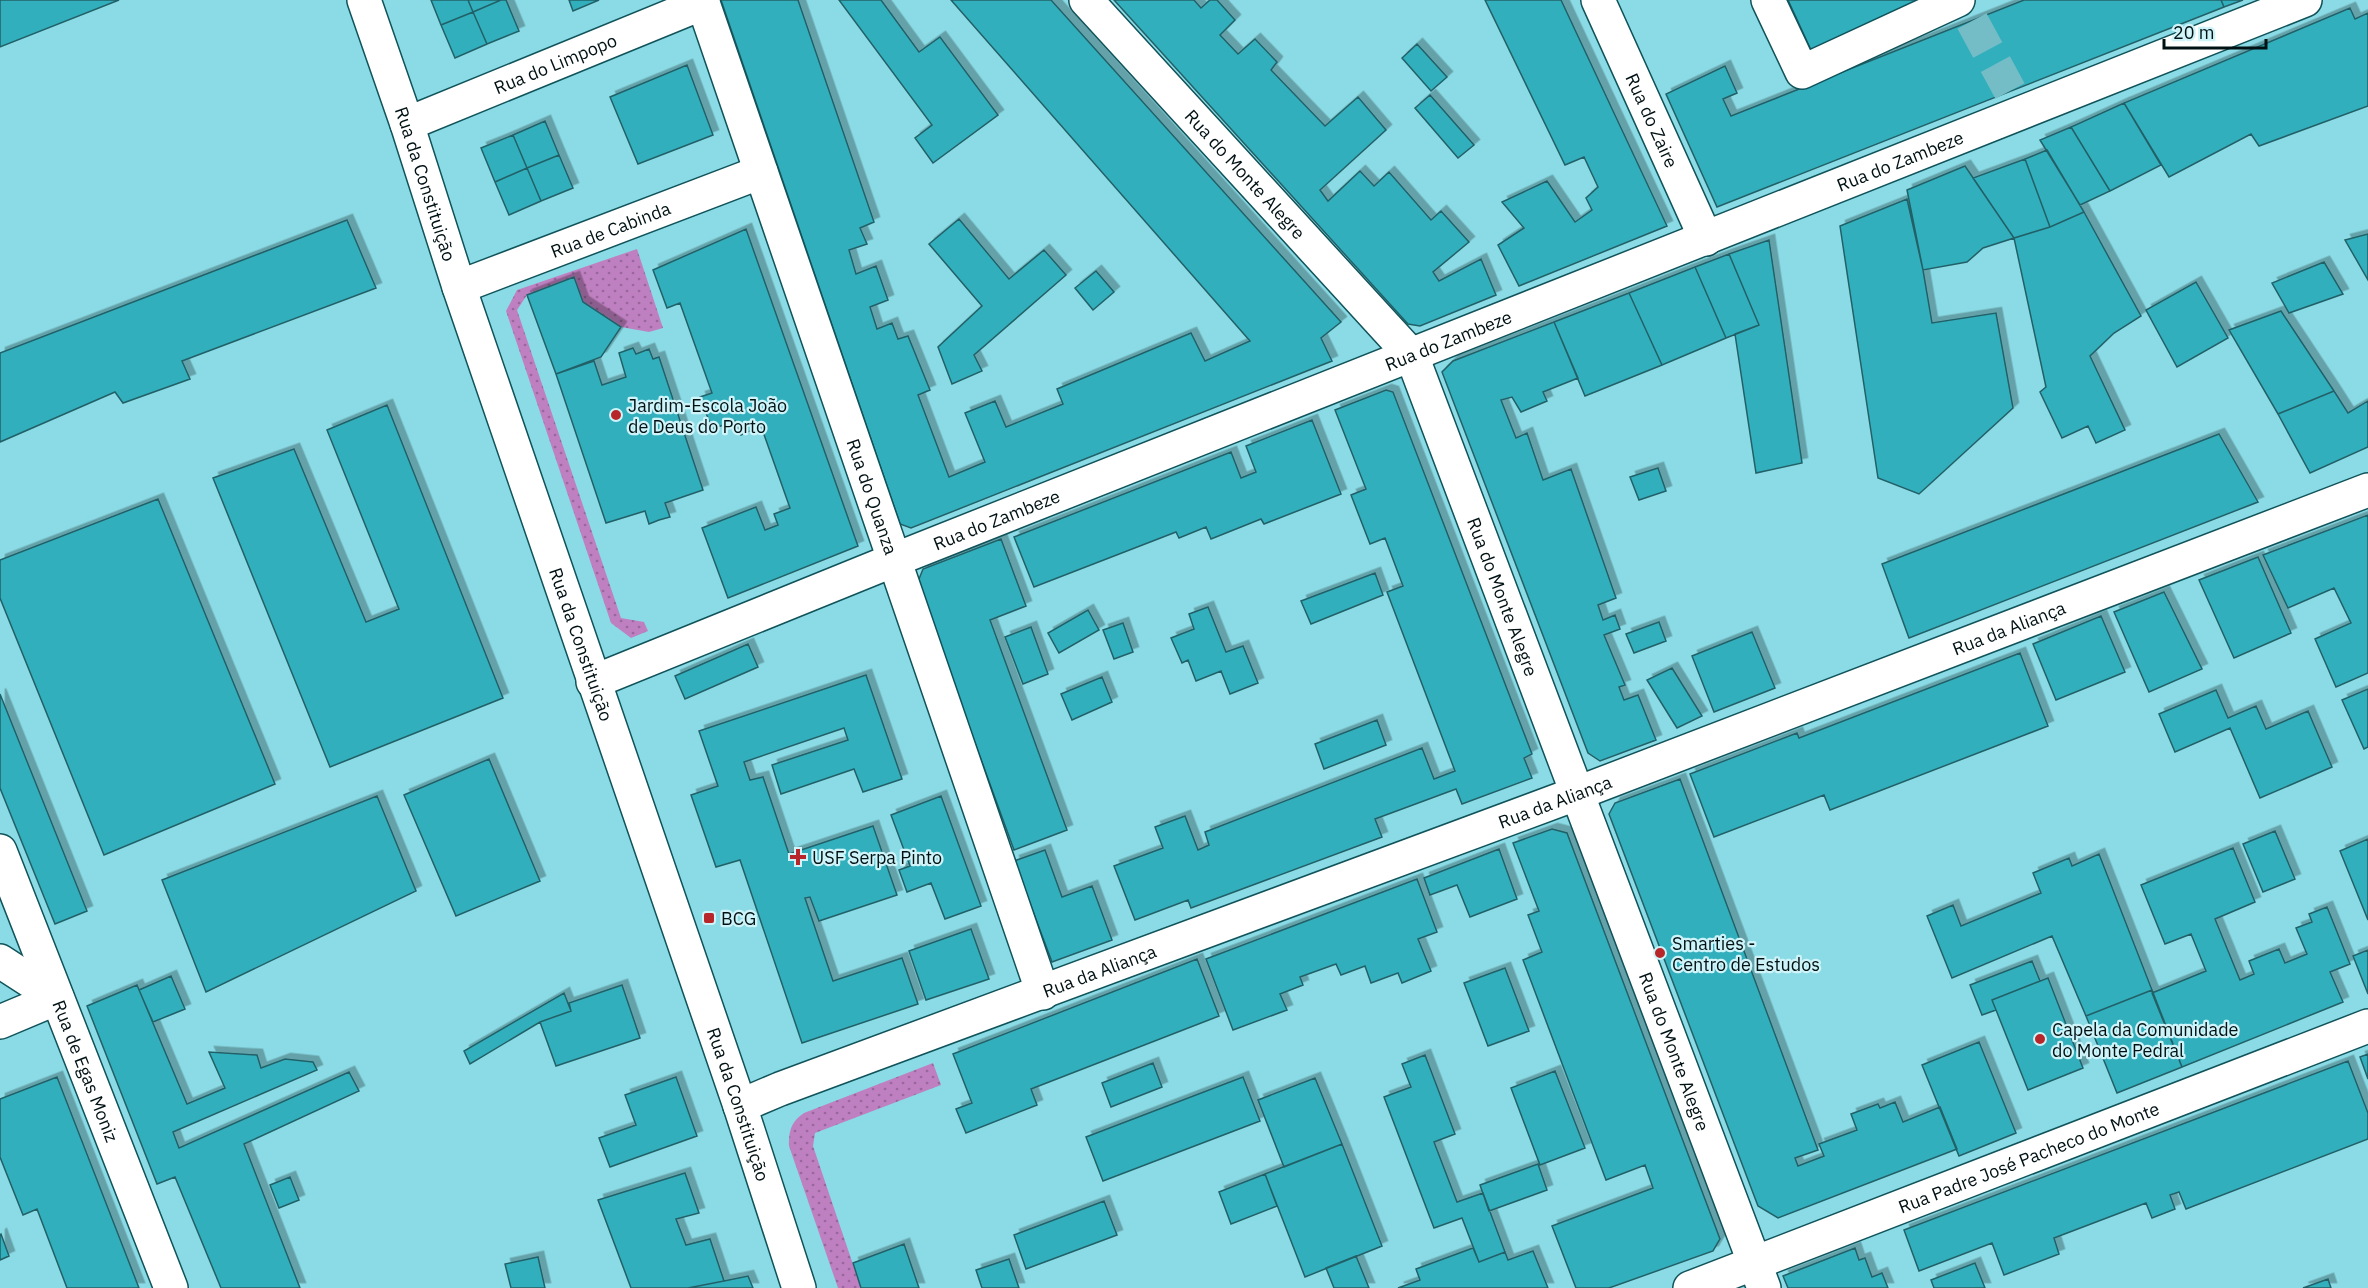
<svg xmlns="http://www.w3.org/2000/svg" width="2368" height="1288" font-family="'IBM Plex Sans',sans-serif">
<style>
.garden{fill:url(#garden-dots)}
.building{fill:#32afbd;stroke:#226168;stroke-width:1.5;filter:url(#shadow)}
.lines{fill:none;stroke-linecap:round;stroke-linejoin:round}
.minor-tunnel{stroke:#75bdc6;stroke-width:33;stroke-dasharray:33 16;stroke-linecap:butt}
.minor-casing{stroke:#10535a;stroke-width:36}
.major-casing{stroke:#10535a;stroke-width:36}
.minor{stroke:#fff;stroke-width:33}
.major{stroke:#fff;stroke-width:33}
.poi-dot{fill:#b72729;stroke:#cef4f9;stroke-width:2}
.labels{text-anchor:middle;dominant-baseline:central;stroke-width:4.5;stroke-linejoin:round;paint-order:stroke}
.street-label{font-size:18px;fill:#001114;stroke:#cef4f9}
.poi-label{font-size:18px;fill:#001114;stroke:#cef4f9;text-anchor:start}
</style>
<defs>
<pattern id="garden-dots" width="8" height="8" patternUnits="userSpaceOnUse" patternTransform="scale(1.5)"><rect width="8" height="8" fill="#bf80c1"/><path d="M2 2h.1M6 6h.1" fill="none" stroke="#99679c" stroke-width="1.8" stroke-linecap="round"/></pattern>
<filter id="shadow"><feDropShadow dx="5.5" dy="-5.5" stdDeviation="0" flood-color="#0004"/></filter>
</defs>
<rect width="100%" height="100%" fill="#8adbe5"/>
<path class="garden" d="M 637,249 L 663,328 L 649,332 L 621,327 L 583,302 L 574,278 L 527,295 L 517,310 L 621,618 L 644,622 L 648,631 L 631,638 L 611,623 L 506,311 L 517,290 Z
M 933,1063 L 941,1085 L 815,1133 L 813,1146 L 861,1288 L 838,1288 L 789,1146 C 789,1130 791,1122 804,1113 Z"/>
<path class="building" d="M 0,0 L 119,0 L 0,47 Z
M 431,0 L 468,0 L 473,12 L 441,25 Z
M 468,0 L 501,0 L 473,12 Z
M 501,0 L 506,0 L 519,31 L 487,44 L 473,12 Z
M 569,0 L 599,0 L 573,11 Z
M 721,0 L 798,0 L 874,222 L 860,228 L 867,244 L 849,250 L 856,274 L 876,266 L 888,300 L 870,307 L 877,329 L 892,323 L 898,339 L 908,336 L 930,390 L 918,395 L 949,477 L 985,462 L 965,413 L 995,401 L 1006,427 L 1063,404 L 1057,389 L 1191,333 L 1205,361 L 1250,341 L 951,0 L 1051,0 L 1341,322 L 1321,338 L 1332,361 L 911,528 L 900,524 Z
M 839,0 L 881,0 L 919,52 L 940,37 L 998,115 L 933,163 L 915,138 L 932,125 Z
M 1114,0 L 1194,0 L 1201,8 L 1210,0 L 1217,0 L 1235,20 L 1220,35 L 1238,54 L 1255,39 L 1277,62 L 1271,70 L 1325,126 L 1358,97 L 1386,130 L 1320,190 L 1328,201 L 1360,171 L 1374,186 L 1389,172 L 1431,220 L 1441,211 L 1469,242 L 1433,272 L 1439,281 L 1481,259 L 1496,295 L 1420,326 L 1408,324 Z
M 1485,0 L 1561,0 L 1667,226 L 1519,286 L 1498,245 L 1524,228 L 1502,202 L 1547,181 L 1575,222 L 1592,210 L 1586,198 L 1598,187 L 1584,157 L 1565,165 Z
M 1788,0 L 1916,0 L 1917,2 L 1811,50 Z
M 2024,0 L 2221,0 L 2224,7 L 1717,207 L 1666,94 L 1725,66 L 1737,93 L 1723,99 L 1731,116 Z
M 2221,0 L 2243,0 L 2224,7 Z
M 2350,8 L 2355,19 L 2368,13 L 2368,106 L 2259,146 L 2251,134 L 2169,177 L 2124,103 Z
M 473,12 L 487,44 L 455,58 L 441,25 Z
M 1417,44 L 1447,77 L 1431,91 L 1402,58 Z
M 687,65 L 713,135 L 638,164 L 610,97 Z
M 1430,95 L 1474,145 L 1458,158 L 1415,108 Z
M 2124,103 L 2161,165 L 2110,191 L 2071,127 Z
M 545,121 L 559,155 L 527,168 L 513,135 Z
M 2071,127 L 2110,191 L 2080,205 L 2040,140 Z
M 513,135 L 527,168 L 495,182 L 481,148 Z
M 2047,150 L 2084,212 L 2050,227 L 2025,159 Z
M 559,155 L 573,188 L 541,201 L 527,168 Z
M 2025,159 L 2050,227 L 2014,238 L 1973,178 Z
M 1965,166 L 2014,238 L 1983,248 L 1967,262 L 1923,270 L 1907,190 Z
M 527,168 L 541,201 L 509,215 L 495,182 Z
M 1907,199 L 1923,270 L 1932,323 L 1996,313 L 2013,408 L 1919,494 L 1878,478 L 1840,226 Z
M 2084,212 L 2141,316 L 2114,333 L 2090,356 L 2125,430 L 2096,443 L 2088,426 L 2062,438 L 2040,392 L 2046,387 L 2014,238 L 2050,227 Z
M 959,219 L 1009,279 L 1044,250 L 1066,275 L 974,355 L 982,371 L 952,384 L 938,347 L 982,306 L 929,244 Z
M 347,220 L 376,288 L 182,361 L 190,379 L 123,403 L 115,392 L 0,442 L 0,353 Z
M 746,229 L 858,546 L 728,598 L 702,528 L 756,507 L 765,530 L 778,525 L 774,514 L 790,508 L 761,426 L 741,435 L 735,421 L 712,429 L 700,397 L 712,393 L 680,303 L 667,308 L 653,270 Z
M 2368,234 L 2368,280 L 2345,240 Z
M 1769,240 L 1802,463 L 1756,473 L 1735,334 L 1759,325 L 1729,254 Z
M 1729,254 L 1759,325 L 1726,338 L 1695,267 Z
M 2324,262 L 2343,294 L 2289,313 L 2272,283 Z
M 1695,267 L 1726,338 L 1662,365 L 1629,293 Z
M 1096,271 L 1114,292 L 1093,310 L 1075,288 Z
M 574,277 L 583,302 L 621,327 L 601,357 L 556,374 L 527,295 Z
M 2196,282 L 2228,338 L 2177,367 L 2146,310 Z
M 1629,293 L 1662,365 L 1585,396 L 1554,322 Z
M 2281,311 L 2334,391 L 2278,414 L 2229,330 Z
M 1554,322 L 1578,378 L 1543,392 L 1547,401 L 1521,412 L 1512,397 L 1501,400 L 1516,438 L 1527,433 L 1543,480 L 1571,469 L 1616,598 L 1598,605 L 1603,620 L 1615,615 L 1620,629 L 1604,635 L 1625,685 L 1619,687 L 1624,700 L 1638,695 L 1656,740 L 1600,761 L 1588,753 L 1442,372 L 1453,361 Z
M 633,348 L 636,354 L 649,349 L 653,359 L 659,357 L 703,490 L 665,503 L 670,517 L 659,520 L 649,524 L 645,511 L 606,523 L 556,374 L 594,361 L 602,385 L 626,377 L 619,353 Z
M 1386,390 L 1393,392 L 1532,754 L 1524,758 L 1532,778 L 1462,804 L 1456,789 L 1375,819 L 1382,837 L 1191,908 L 1188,900 L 1135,920 L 1114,866 L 1163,848 L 1155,827 L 1185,816 L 1198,850 L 1209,845 L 1205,832 L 1422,748 L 1434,779 L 1455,771 L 1387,592 L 1403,586 L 1385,538 L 1370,544 L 1351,495 L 1366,489 L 1335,410 Z
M 2334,391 L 2348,413 L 2368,401 L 2368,447 L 2310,473 L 2278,414 Z
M 387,405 L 503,698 L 330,767 L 213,478 L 294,449 L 366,622 L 399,609 L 327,430 Z
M 1312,420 L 1341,494 L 1264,524 L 1261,519 L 1211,539 L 1206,527 L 1179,538 L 1176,532 L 1034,587 L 1014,537 L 1231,452 L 1241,478 L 1256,472 L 1246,446 Z
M 2219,434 L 2258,502 L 1909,638 L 1882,564 Z
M 1658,468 L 1666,491 L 1639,500 L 1630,477 Z
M 158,499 L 275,784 L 104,855 L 0,598 L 0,560 Z
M 2368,515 L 2368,673 L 2336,687 L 2315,639 L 2351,623 L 2334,588 L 2288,608 L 2263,555 Z
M 1001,539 L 1026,606 L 990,620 L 1067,830 L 1014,850 L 917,584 L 923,569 Z
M 2258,557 L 2291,633 L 2234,658 L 2199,580 Z
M 1375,573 L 1383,595 L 1311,624 L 1301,601 Z
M 2164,592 L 2202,669 L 2149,692 L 2114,612 Z
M 1208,607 L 1226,652 L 1243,646 L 1258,683 L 1230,694 L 1221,671 L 1196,681 L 1188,660 L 1182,663 L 1171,638 L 1194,629 L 1189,614 Z
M 1088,610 L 1099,630 L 1059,653 L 1048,633 Z
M 2101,616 L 2125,672 L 2056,700 L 2033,644 Z
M 1659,622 L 1666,641 L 1634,653 L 1626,634 Z
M 1123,623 L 1133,652 L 1114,659 L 1103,630 Z
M 1031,627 L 1048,674 L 1023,684 L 1005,637 Z
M 1752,632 L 1775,688 L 1714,712 L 1692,656 Z
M 748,644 L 758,667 L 685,699 L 675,676 Z
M 2020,653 L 2048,726 L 1830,810 L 1824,795 L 1714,837 L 1690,774 L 1797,733 L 1799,738 Z
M 1672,668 L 1702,716 L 1677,728 L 1647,680 Z
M 866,675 L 902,779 L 863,792 L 854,769 L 781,794 L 772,765 L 848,740 L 844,728 L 744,762 L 750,780 L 763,777 L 789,854 L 873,826 L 897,895 L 819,921 L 810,897 L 805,898 L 833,981 L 902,958 L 918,1004 L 802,1043 L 740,860 L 716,867 L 691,795 L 718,786 L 699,731 Z
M 1102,677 L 1112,702 L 1072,720 L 1061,694 Z
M 2368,689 L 2368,747 L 2364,749 L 2342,700 Z
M 2216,690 L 2228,718 L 2256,706 L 2266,729 L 2308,711 L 2332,767 L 2260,798 L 2230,728 L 2175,752 L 2159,714 Z
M 0,694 L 87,911 L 55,924 L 0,788 Z
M 1377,720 L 1386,745 L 1324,769 L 1315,744 Z
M 489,759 L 540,881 L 456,916 L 404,795 Z
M 1680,779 L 1818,1150 L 1795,1158 L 1798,1166 L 1824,1156 L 1819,1144 L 1857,1130 L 1851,1114 L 1878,1104 L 1880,1108 L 1895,1102 L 1903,1122 L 1940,1107 L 1957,1149 L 1778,1218 L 1758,1206 L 1609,814 L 1615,803 Z
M 377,796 L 416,891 L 206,992 L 162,880 Z
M 941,796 L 981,906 L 945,919 L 931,883 L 907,892 L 899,870 L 910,866 L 891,815 Z
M 1552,829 L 1567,833 L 1720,1239 L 1713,1251 L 1609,1288 L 1576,1288 L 1552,1226 L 1653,1188 L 1645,1165 L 1606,1180 L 1523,960 L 1542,952 L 1528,915 L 1539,911 L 1513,843 Z
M 2275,831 L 2295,879 L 2263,892 L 2243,844 Z
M 2368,839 L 2368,920 L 2340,851 Z
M 2233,848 L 2255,902 L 2215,919 L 2240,980 L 2254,974 L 2249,961 L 2279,949 L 2285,963 L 2307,954 L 2296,928 L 2312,922 L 2309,914 L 2327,907 L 2350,964 L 2330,972 L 2343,1002 L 2182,1067 L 2152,993 L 2206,971 L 2191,934 L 2165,944 L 2141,885 Z
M 1499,849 L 1517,899 L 1470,917 L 1457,885 L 1430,895 L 1424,878 Z
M 1045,850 L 1062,897 L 1092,886 L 1112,940 L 1052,962 L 1014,861 Z
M 2099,854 L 2152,990 L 2086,1016 L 2052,936 L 1952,978 L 1927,916 L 1953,905 L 1961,926 L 2041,893 L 2033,873 L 2069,858 L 2072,866 Z
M 1417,879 L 1437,932 L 1418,939 L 1431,971 L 1402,983 L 1398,973 L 1371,983 L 1365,966 L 1341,975 L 1336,964 L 1300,977 L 1303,985 L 1280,994 L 1287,1010 L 1233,1030 L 1206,959 Z
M 971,929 L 989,979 L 926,1000 L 909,951 Z
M 2368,950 L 2368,994 L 2353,956 Z
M 1197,959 L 1219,1016 L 1031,1089 L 1037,1105 L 966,1133 L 956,1109 L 972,1103 L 953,1054 Z
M 2032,961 L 2040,981 L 1992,1000 L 1996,1010 L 1982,1015 L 1970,985 Z
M 1505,968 L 1529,1031 L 1488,1046 L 1464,983 Z
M 171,976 L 185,1009 L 153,1022 L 139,990 Z
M 2048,978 L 2083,1068 L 2028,1090 L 1992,1000 Z
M 137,985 L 187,1104 L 225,1088 L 209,1052 L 257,1055 L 261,1068 L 285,1059 L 313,1062 L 317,1070 L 173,1132 L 179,1148 L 349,1072 L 359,1091 L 244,1144 L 300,1288 L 221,1288 L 175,1177 L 157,1184 L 87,1006 Z
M 622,985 L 640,1038 L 556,1066 L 540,1022 L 571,1011 L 569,1003 Z
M 2152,990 L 2182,1067 L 2117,1093 L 2086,1016 Z
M 564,993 L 571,1011 L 540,1022 L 470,1064 L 464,1051 Z
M 1979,1042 L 2016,1133 L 1959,1156 L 1922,1065 Z
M 2368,1054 L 2368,1079 L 2360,1057 Z
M 1425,1055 L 1455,1134 L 1434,1142 L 1457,1202 L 1483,1193 L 1505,1252 L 1479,1262 L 1462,1218 L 1434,1228 L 1384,1097 L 1411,1087 L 1402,1064 Z
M 2348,1061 L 2368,1113 L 2368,1139 L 2186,1209 L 2179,1192 L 2170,1195 L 2175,1209 L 2152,1218 L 2146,1203 L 2054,1238 L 2059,1254 L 2004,1275 L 1992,1243 L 1919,1271 L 1904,1230 Z
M 1153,1063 L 1162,1087 L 1111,1107 L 1102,1083 Z
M 1555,1071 L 1585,1148 L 1540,1165 L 1511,1088 Z
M 57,1077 L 139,1288 L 67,1288 L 37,1209 L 23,1215 L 0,1157 L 0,1099 Z
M 676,1077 L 697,1136 L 610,1167 L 599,1138 L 636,1125 L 625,1095 Z
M 1243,1077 L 1260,1121 L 1103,1181 L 1086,1137 Z
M 1315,1078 L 1342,1144 L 1284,1167 L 1258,1100 Z
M 1342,1144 L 1382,1246 L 1305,1277 L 1265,1174 Z
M 1538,1164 L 1547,1190 L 1489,1211 L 1480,1185 Z
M 685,1173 L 699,1213 L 676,1219 L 686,1245 L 710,1239 L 724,1281 L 688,1288 L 631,1288 L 598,1200 Z
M 1265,1174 L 1277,1206 L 1231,1224 L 1219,1192 Z
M 290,1177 L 299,1200 L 279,1208 L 270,1185 Z
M 1104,1201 L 1117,1235 L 1026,1269 L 1014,1235 Z
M 1,1234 L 9,1256 L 0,1260 L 0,1235 Z
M 904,1244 L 919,1288 L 861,1288 L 853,1263 Z
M 1473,1248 L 1479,1262 L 1505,1252 L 1508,1260 L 1533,1251 L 1548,1288 L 1398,1288 L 1420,1280 L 1416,1269 Z
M 1855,1248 L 1859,1260 L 1865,1258 L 1872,1277 L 1882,1273 L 1888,1288 L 1788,1288 L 1783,1276 Z
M 1356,1256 L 1369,1288 L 1334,1288 L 1326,1268 Z
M 538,1257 L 545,1288 L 511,1288 L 505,1264 Z
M 1009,1259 L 1019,1288 L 982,1288 L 976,1270 Z
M 1975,1263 L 1985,1288 L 1934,1288 L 1931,1280 Z
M 748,1276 L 753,1288 L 688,1288 L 724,1281 Z
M 2328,1279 L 2331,1288 L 2303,1288 Z"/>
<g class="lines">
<path class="minor-tunnel" d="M 1972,21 L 2010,91"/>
<defs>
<g id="minor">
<path id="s1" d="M 702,0 L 1043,993"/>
<path id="s2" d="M 1086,0 L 1412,356 L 1764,1288"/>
<path id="s3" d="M 1598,0 L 1706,239"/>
<path d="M 1768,0 L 1802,72 L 1958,0"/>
<path id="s4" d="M 407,124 L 703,3"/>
<path id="s5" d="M 459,287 L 761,172"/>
<path id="s6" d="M 593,682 L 894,560 L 2305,0"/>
<path d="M 0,961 L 57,998"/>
<path d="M 0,1022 L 57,998"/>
<path id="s7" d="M 740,1106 L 780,1089 L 1578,793 L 2368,490"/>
<path id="s8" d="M 1690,1288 L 2368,1026"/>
</g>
<g id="major">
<path id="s9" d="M 364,0 L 407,124 L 459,287 L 740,1106 L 799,1288"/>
<path id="s10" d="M 0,851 L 171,1288"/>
</g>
</defs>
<use href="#minor" class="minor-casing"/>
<use href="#major" class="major-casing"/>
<use href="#minor" class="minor"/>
<use href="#major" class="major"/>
</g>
<g class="poi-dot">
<circle cx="616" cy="415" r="6"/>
<path d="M795 848h6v6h6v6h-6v6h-6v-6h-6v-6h6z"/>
<rect x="703" y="912" width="12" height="12" rx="3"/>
<circle cx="1660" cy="953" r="6"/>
<circle cx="2040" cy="1039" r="6"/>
</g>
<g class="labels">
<g class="street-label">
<text stroke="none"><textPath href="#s4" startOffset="160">Rua do Limpopo</textPath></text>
<text stroke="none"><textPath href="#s3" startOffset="132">Rua do Zaire</textPath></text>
<text stroke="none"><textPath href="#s6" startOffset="1407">Rua do Zambeze</textPath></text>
<text stroke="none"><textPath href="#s2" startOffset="236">Rua do Monte Alegre</textPath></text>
<text stroke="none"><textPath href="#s9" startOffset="194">Rua da Constituição</textPath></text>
<text stroke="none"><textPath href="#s5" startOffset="162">Rua de Cabinda</textPath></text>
<text stroke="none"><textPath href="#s6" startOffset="921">Rua do Zambeze</textPath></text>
<text stroke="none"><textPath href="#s1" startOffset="525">Rua do Quanza</textPath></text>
<text stroke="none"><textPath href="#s6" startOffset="435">Rua do Zambeze</textPath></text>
<text stroke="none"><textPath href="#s2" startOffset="740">Rua do Monte Alegre</textPath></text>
<text stroke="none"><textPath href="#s7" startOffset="1356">Rua da Aliança</textPath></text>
<text stroke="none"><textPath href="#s9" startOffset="680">Rua da Constituição</textPath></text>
<text stroke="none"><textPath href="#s7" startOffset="870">Rua da Aliança</textPath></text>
<text stroke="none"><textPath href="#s7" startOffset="384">Rua da Aliança</textPath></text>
<text stroke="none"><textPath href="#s2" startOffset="1226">Rua do Monte Alegre</textPath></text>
<text stroke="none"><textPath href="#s10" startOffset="236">Rua de Egas Moniz</textPath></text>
<text stroke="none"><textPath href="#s9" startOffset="1166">Rua da Constituição</textPath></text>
<text stroke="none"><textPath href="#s8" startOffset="363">Rua Padre José Pacheco do Monte</textPath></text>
</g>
<g class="poi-label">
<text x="628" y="405">Jardim-Escola João<tspan x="628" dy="21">de Deus do Porto</tspan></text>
<text x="812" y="857">USF Serpa Pinto</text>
<text x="721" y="918">BCG</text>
<text x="1672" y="943">Smarties -<tspan x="1672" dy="21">Centro de Estudos</tspan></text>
<text x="2052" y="1029">Capela da Comunidade<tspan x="2052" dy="21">do Monte Pedral</tspan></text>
</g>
</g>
<path d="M2164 39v9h102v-9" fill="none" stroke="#001114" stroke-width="3"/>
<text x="2173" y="39" font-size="18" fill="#001114" stroke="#cef4f9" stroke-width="4.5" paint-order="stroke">20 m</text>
</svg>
